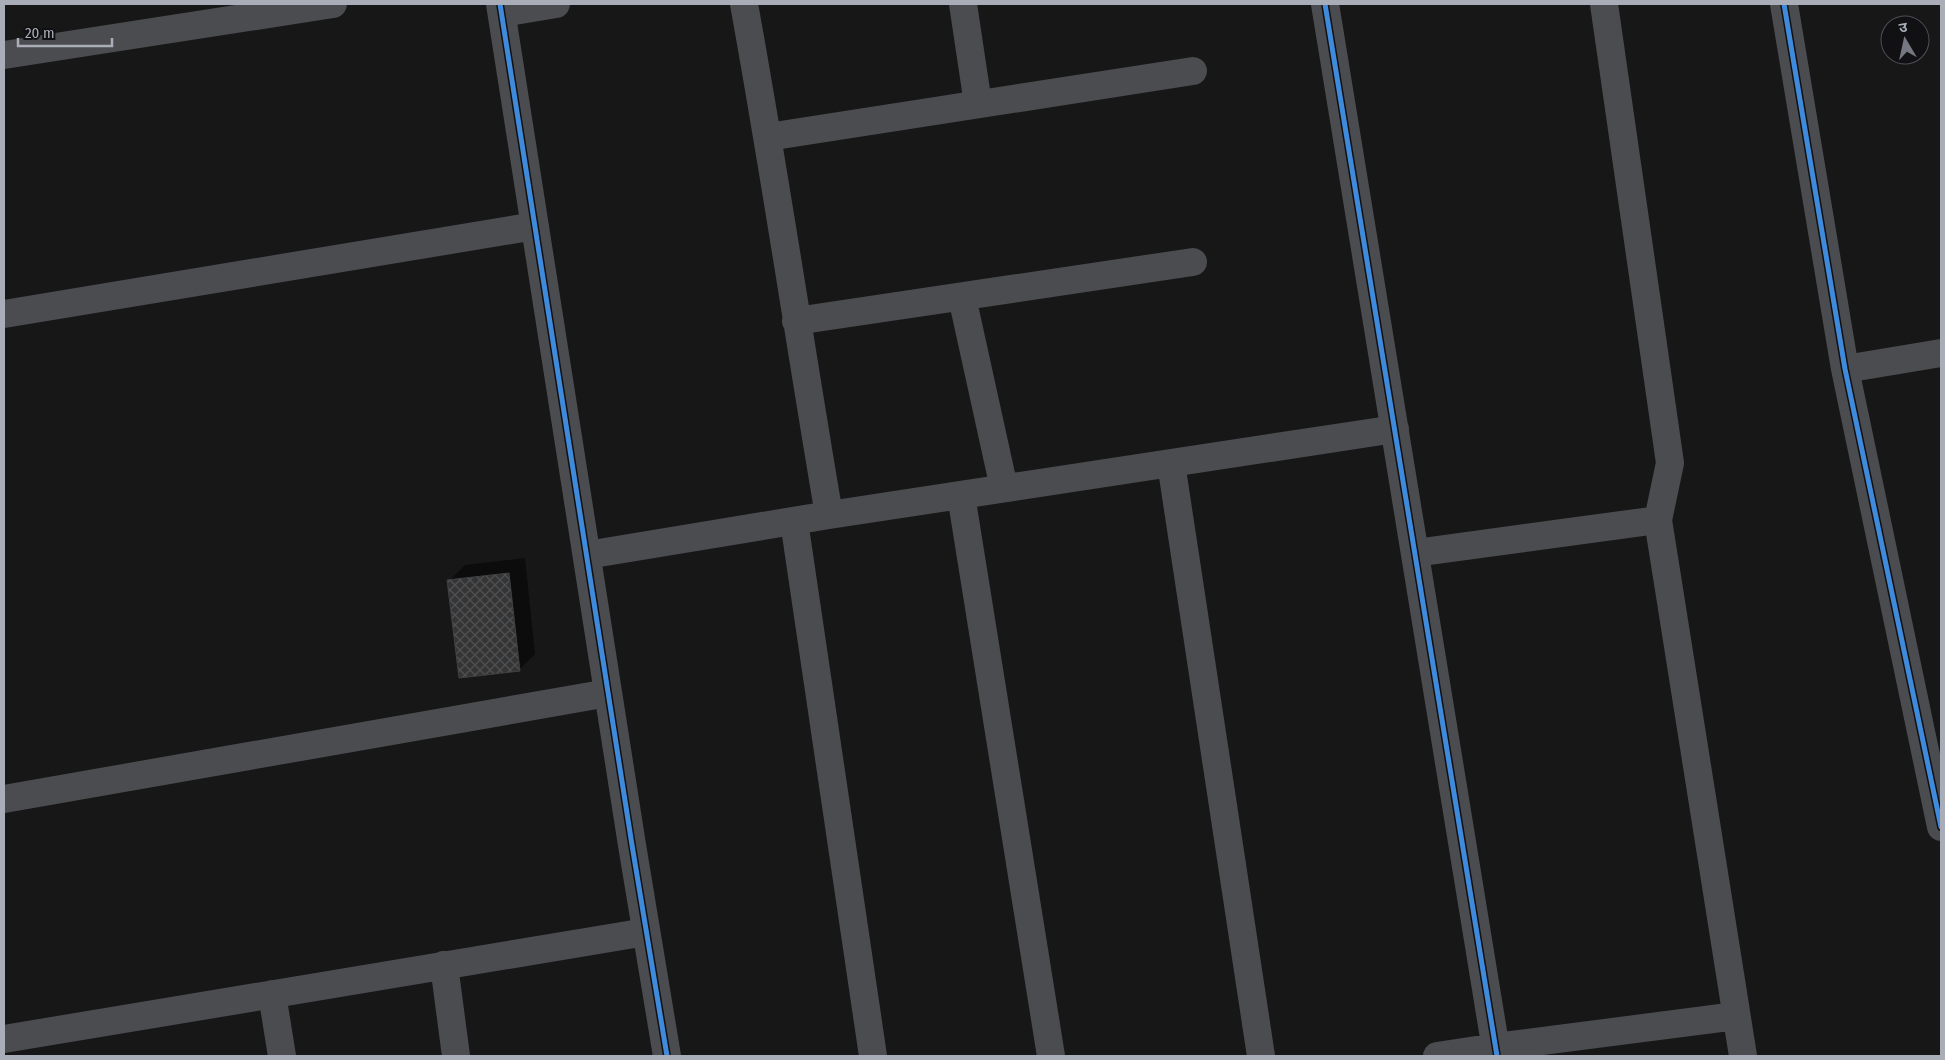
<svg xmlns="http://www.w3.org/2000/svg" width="1945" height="1060" font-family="'Fira Sans Condensed','Noto Sans Devanagari',sans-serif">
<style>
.shadow{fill:#0007}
.building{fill:url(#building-cross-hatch);stroke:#3f4043}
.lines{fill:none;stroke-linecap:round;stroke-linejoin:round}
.minor{stroke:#4b4c50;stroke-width:28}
.cycleway-casing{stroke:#111113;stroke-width:8}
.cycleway{stroke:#408adc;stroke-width:5}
</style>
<defs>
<pattern id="building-cross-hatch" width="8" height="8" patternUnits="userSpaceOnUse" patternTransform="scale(1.25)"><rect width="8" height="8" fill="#353536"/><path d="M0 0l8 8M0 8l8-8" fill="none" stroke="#4f5051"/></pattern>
</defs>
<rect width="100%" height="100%" fill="#171717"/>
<path class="shadow" d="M 525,558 L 535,654 L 519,670 L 449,581 L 465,565 Z"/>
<path class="building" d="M 509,573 L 520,671 L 459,678 L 447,580 Z"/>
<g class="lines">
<path class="minor" d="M 500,4 L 632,845 L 667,1056
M 744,4 C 775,174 800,345 829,515
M 963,4 L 978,104
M 1325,4 L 1497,1056
M 1604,4 L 1670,463 L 1658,520
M 1784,4 L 1845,369 L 1941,827
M 502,13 L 556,4
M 4,55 L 333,4
M 768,137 L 1193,71
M 962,297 L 1004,488
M 4,314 L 535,226
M 796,321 L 1193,262
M 1845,369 L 1941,353
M 1171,463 L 1261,1056
M 961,495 L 1051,1056
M 794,521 L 873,1056
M 1415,553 L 1658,520 L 1743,1056
M 587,555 L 829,515 L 1395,429
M 4,799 L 608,693
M 444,965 L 456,1056
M 272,994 L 282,1056
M 4,1039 L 646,932
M 1437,1056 L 1496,1047 L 1736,1016"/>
<defs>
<path id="cycleway" d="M 500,4 L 632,845 L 667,1056
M 1325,4 L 1497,1056
M 1784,4 L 1845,369 L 1941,827"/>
</defs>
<use href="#cycleway" class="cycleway-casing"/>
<use href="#cycleway" class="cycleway"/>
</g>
<rect width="1945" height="1060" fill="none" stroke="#a8adb8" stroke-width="10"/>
<g transform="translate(1905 40) rotate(351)"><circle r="24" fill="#111113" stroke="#4d4f55"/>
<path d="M0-4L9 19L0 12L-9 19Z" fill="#757880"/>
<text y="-8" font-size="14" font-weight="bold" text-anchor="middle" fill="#a8adb8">उ</text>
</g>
<path d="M18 38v8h94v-8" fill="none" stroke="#a8adb8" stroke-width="2.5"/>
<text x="25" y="38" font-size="15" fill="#a8adb8" stroke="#111113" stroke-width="4" paint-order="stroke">20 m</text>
</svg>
